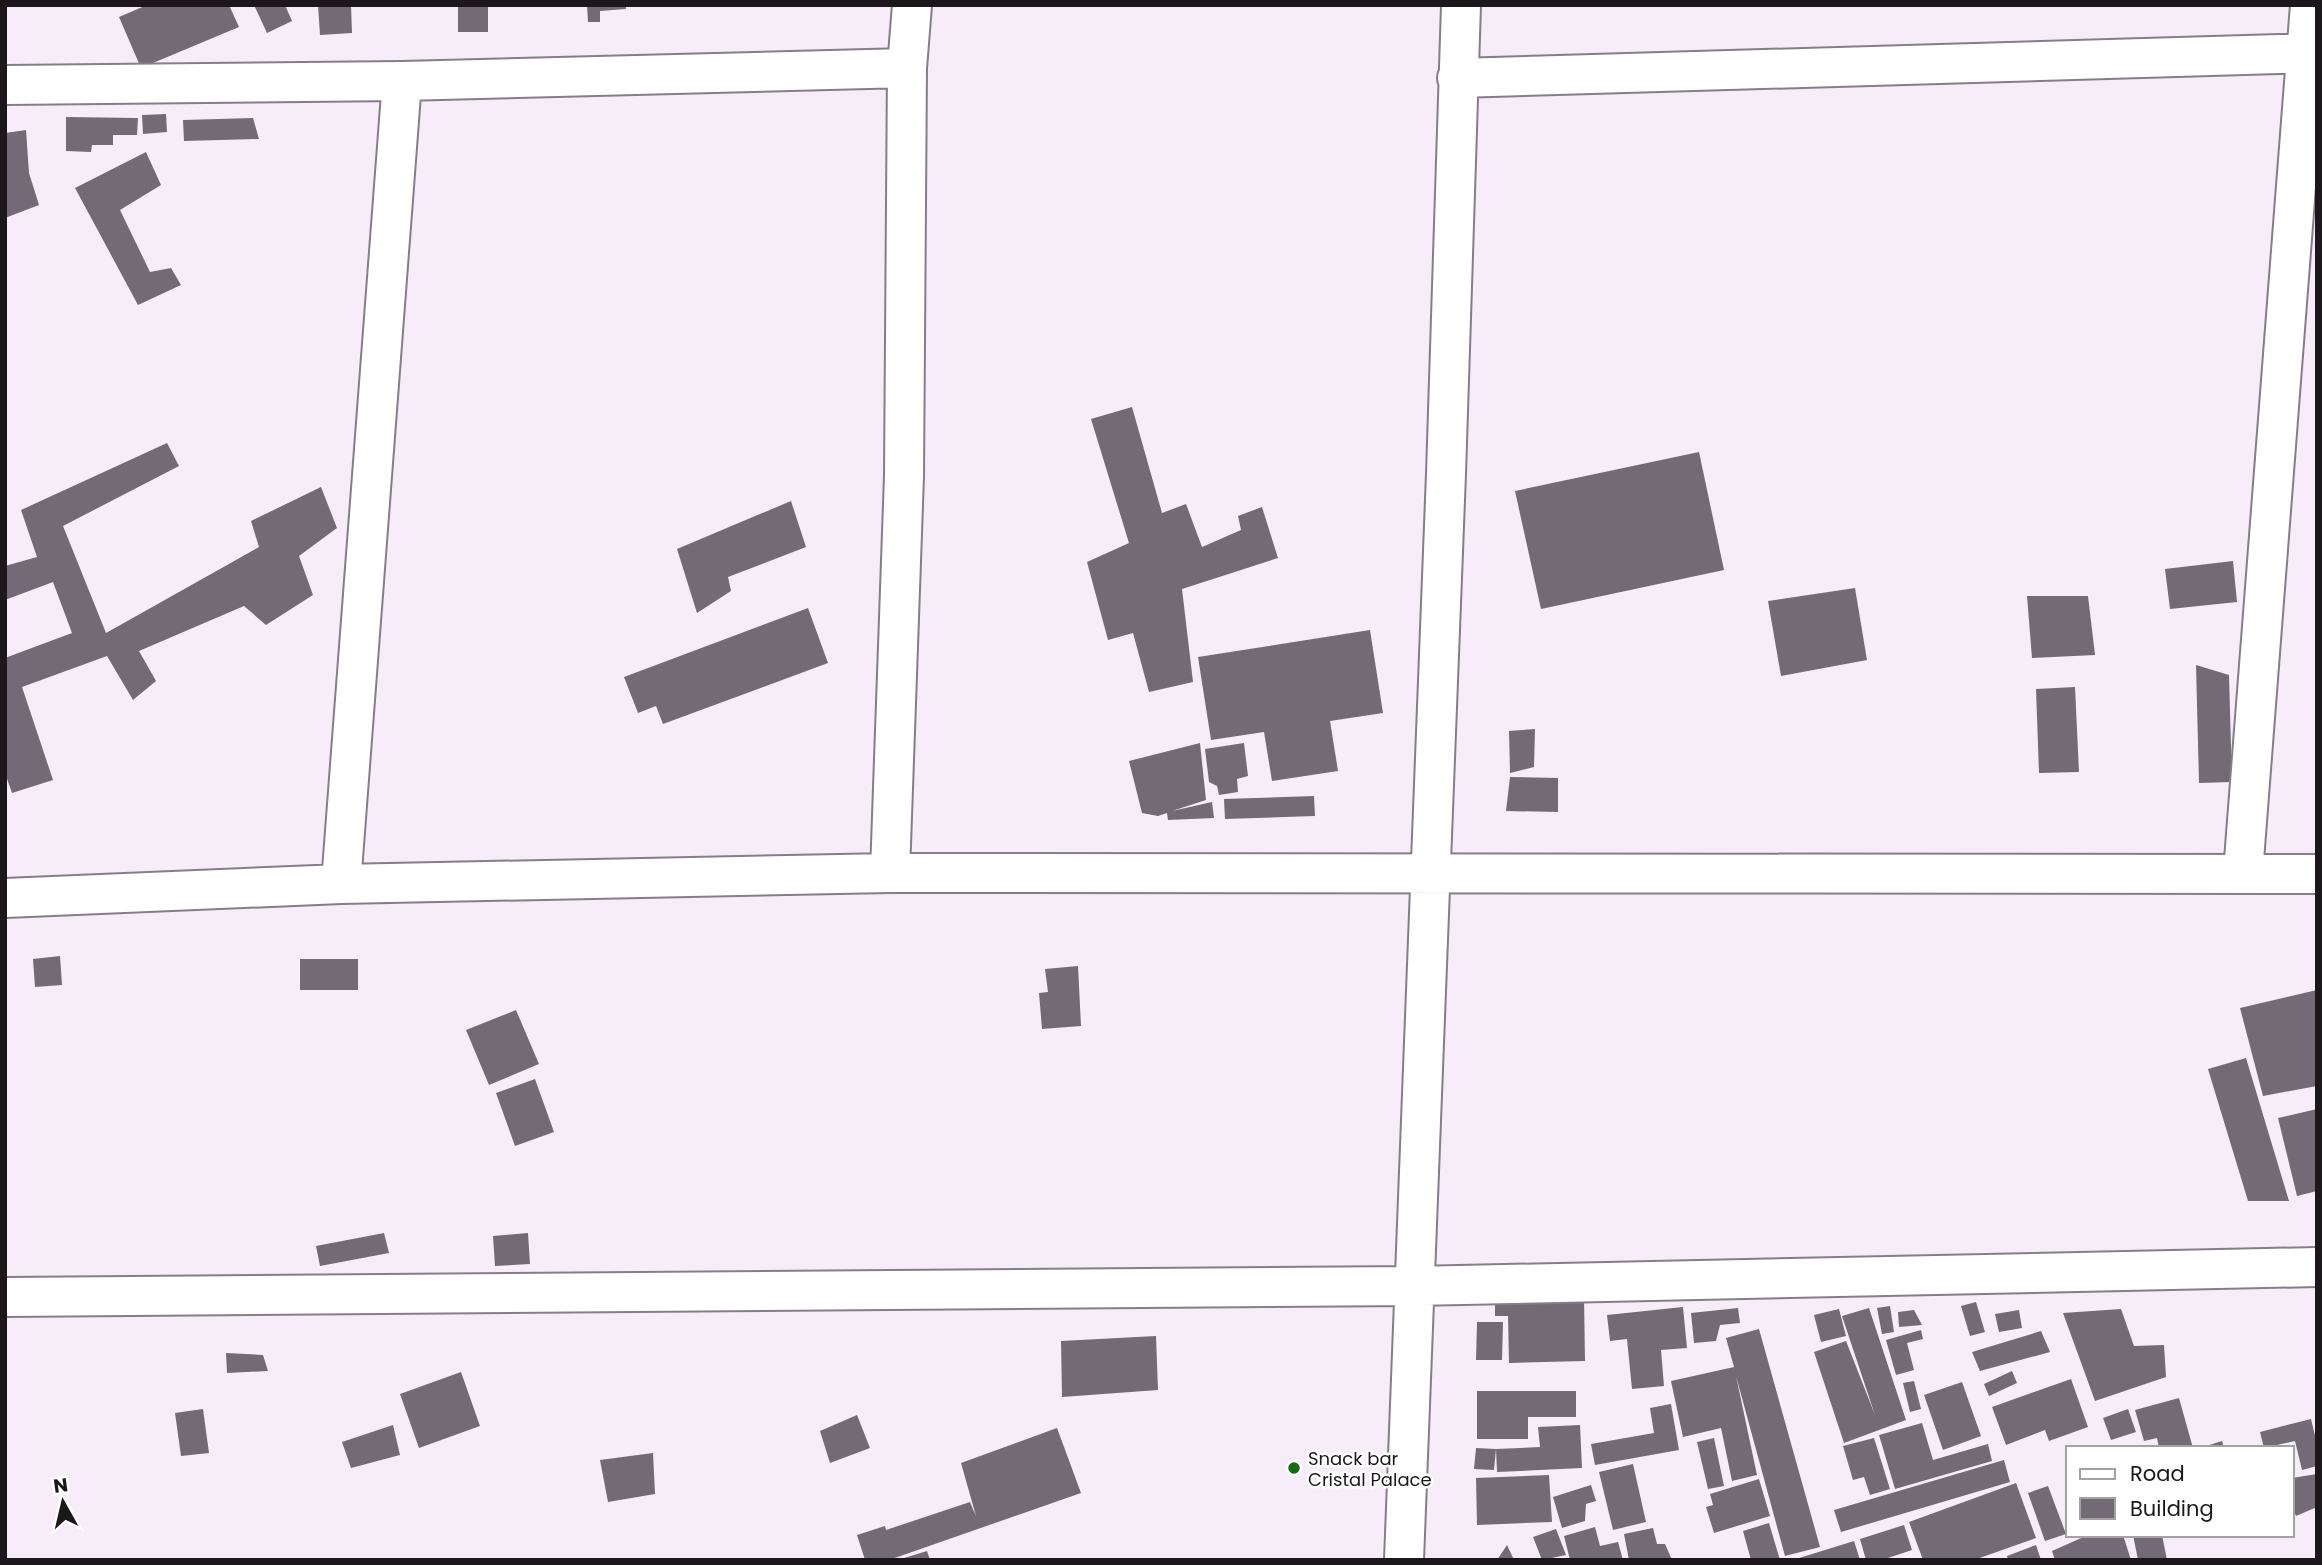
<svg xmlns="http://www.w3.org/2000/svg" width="2322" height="1565" font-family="Poppins,sans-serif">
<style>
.building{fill:#726a74}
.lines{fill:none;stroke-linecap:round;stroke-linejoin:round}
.minor-casing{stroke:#867d88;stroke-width:42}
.minor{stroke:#fff;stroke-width:38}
.poi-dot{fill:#176b12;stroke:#fefefe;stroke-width:2.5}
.labels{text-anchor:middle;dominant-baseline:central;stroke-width:5;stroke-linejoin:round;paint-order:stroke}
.poi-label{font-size:18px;fill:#1b171b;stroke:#fefefe;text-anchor:start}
</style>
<rect width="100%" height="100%" fill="#f7edf9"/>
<path class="building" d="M 147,5 L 229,5 L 239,27 L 141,68 L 119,17 Z
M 254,5 L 285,5 L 292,21 L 267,33 Z
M 318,5 L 351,5 L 352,33 L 320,35 Z
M 458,5 L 488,5 L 488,32 L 458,32 Z
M 587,5 L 626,5 L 626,9 L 600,11 L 600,22 L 588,22 Z
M 166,114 L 167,132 L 143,134 L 142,115 Z
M 66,117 L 138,118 L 137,135 L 113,135 L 113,145 L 92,145 L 91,152 L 66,151 Z
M 253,118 L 259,139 L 184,141 L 183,120 Z
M 26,130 L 29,173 L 39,205 L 5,218 L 5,133 Z
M 146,152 L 161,185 L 120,210 L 150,272 L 171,268 L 181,285 L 138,305 L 75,188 Z
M 1132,407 L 1162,513 L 1186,504 L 1202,547 L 1241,530 L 1238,516 L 1262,507 L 1278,558 L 1182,589 L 1193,682 L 1149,692 L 1133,633 L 1108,640 L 1087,562 L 1129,543 L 1091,419 Z
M 167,443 L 179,466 L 63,526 L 106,633 L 259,547 L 251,521 L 321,487 L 337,528 L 299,556 L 313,595 L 266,625 L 244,606 L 139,651 L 156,681 L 133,700 L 107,656 L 22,687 L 53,780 L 12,793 L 5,773 L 5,658 L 72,633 L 53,582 L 5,600 L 5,566 L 37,557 L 21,510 Z
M 1699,452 L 1724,570 L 1541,609 L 1515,491 Z
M 791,501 L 806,547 L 728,577 L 731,591 L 697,613 L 677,549 Z
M 2233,561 L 2237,602 L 2170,609 L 2165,569 Z
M 1855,588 L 1867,660 L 1781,676 L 1768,601 Z
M 2027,596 L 2088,596 L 2095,655 L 2032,658 Z
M 808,608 L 828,663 L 663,724 L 656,706 L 638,713 L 624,677 Z
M 1370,630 L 1383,713 L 1330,721 L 1338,771 L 1272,781 L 1264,732 L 1211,740 L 1198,657 Z
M 2196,665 L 2229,675 L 2232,782 L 2199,783 Z
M 2075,687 L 2079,772 L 2039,773 L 2036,689 Z
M 1535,729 L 1534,767 L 1510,773 L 1509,731 Z
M 1200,743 L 1206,800 L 1172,811 L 1212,802 L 1214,818 L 1168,820 L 1167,813 L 1158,816 L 1142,813 L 1129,761 Z
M 1244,743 L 1248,776 L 1237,779 L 1238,792 L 1219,795 L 1217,786 L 1209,782 L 1205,749 Z
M 1510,777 L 1558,778 L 1558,812 L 1506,811 Z
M 1314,796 L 1315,816 L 1225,819 L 1224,799 Z
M 60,956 L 62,985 L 35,987 L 33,959 Z
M 300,959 L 358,959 L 358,990 L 300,990 Z
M 1078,966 L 1081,1026 L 1042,1029 L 1039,993 L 1048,992 L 1045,969 Z
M 2317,990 L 2317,1086 L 2263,1096 L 2240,1008 Z
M 516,1010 L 539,1064 L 489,1085 L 466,1030 Z
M 2246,1058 L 2289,1201 L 2248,1201 L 2208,1069 Z
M 535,1079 L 554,1132 L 515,1146 L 496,1093 Z
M 2317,1109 L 2317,1191 L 2297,1196 L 2278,1118 Z
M 384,1233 L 389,1253 L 320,1266 L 316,1246 Z
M 528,1233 L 530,1264 L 495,1266 L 493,1236 Z
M 1584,1296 L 1585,1361 L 1509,1363 L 1508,1316 L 1495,1316 L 1495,1297 Z
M 1976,1302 L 1985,1332 L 1970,1336 L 1961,1306 Z
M 1890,1306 L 1894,1332 L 1882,1334 L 1877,1308 Z
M 1683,1307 L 1687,1348 L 1661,1350 L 1664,1386 L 1632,1389 L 1627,1339 L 1610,1341 L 1607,1315 Z
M 1738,1308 L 1740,1323 L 1720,1325 L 1716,1341 L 1694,1343 L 1691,1313 Z
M 1869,1308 L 1906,1420 L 1844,1443 L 1814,1352 L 1846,1341 L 1875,1415 L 1842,1316 Z
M 1839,1309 L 1846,1336 L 1821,1342 L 1814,1315 Z
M 2121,1309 L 2134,1346 L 2164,1345 L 2166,1377 L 2095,1401 L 2063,1313 Z
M 1914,1310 L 1922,1325 L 1899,1327 L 1898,1312 Z
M 2019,1310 L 2022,1328 L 1999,1332 L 1995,1314 Z
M 1477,1322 L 1503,1322 L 1502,1360 L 1476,1360 Z
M 1759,1329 L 1820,1547 L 1785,1556 L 1736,1376 L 1757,1475 L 1732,1481 L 1721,1428 L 1683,1437 L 1671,1381 L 1734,1367 L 1726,1338 Z
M 1921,1330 L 1923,1339 L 1907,1343 L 1914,1370 L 1896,1375 L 1886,1340 Z
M 2041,1331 L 2050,1352 L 1980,1371 L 1972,1352 Z
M 1156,1336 L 1158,1390 L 1062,1397 L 1061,1341 Z
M 226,1353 L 263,1355 L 268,1371 L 227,1373 Z
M 2012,1371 L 2017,1383 L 1989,1396 L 1984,1384 Z
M 461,1372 L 480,1426 L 419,1448 L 400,1394 Z
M 2071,1379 L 2088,1427 L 2049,1441 L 2045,1430 L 2006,1445 L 1992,1407 Z
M 1914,1381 L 1921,1409 L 1910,1412 L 1903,1383 Z
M 1962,1382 L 1981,1436 L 1943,1450 L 1924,1395 Z
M 1477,1391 L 1576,1391 L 1576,1417 L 1528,1417 L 1528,1439 L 1477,1439 Z
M 2179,1398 L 2193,1448 L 2159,1448 L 2157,1438 L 2144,1441 L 2135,1410 Z
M 1671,1404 L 1679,1450 L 1595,1465 L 1591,1444 L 1654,1433 L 1650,1408 Z
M 203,1409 L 209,1453 L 181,1456 L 175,1413 Z
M 2128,1409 L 2136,1432 L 2111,1440 L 2103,1418 Z
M 857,1415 L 870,1448 L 830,1463 L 820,1431 Z
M 2311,1419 L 2317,1444 L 2317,1466 L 2302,1470 L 2295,1441 L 2264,1448 L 2260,1432 Z
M 1922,1423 L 1933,1460 L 1988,1444 L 1992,1461 L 1895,1489 L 1879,1435 Z
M 393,1425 L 400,1455 L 351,1468 L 342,1442 Z
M 1580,1425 L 1582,1468 L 1497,1472 L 1496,1449 L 1540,1447 L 1538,1427 Z
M 1057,1428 L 1081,1493 L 889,1560 L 865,1560 L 857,1535 L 885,1526 L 886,1530 L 970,1502 L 976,1516 L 961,1463 Z
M 1714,1438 L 1724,1486 L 1708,1489 L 1697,1442 Z
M 1874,1438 L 1890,1489 L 1870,1495 L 1864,1477 L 1853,1480 L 1843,1446 Z
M 2222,1441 L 2224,1448 L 2203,1448 L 2203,1447 Z
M 1476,1448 L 1496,1449 L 1494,1470 L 1474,1469 Z
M 653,1453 L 655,1494 L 608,1502 L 600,1460 Z
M 2004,1460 L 2010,1482 L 1841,1532 L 1834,1510 Z
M 1633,1464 L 1646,1522 L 1613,1530 L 1599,1472 Z
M 2317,1474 L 2317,1507 L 2296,1516 L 2292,1507 L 2292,1478 Z
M 1549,1475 L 1552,1522 L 1477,1525 L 1476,1478 Z
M 1759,1479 L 1770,1516 L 1714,1533 L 1706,1507 L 1713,1505 L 1710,1494 Z
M 2016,1483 L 2036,1538 L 1974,1560 L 1923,1560 L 1909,1522 Z
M 1591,1485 L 1596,1501 L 1586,1504 L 1585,1521 L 1562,1528 L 1553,1497 Z
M 2048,1486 L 2066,1534 L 2045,1541 L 2028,1493 Z
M 1769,1523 L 1780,1560 L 1751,1560 L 1743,1531 Z
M 1904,1525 L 1912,1550 L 1882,1560 L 1866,1560 L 1860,1539 Z
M 1595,1527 L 1600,1546 L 1618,1542 L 1623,1560 L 1570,1560 L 1564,1536 Z
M 1653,1528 L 1657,1544 L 1665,1544 L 1672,1560 L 1629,1560 L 1624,1534 Z
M 1556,1529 L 1566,1555 L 1542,1560 L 1533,1537 Z
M 2088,1535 L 2123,1535 L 2131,1560 L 2055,1560 L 2052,1551 Z
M 2133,1535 L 2162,1535 L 2167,1560 L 2138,1560 Z
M 1854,1541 L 1860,1560 L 1796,1560 L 1796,1559 Z
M 1507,1545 L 1514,1560 L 1497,1560 Z
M 2036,1545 L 2041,1560 L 2008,1560 L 2007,1556 Z
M 927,1551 L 930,1560 L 901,1560 L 901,1559 Z"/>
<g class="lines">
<defs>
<path id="minor" d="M 907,68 L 912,5
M 1457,78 L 2317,53
M 5,85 L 402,81 L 907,68 L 904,476 L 890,873
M 2243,873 L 2310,5
M 341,884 L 402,81
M 5,898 L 341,884 L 890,873 L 2317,874
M 5,1297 L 1413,1286 L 2317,1267
M 1404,1560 L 1446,474 L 1461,5"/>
</defs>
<use href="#minor" class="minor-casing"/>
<use href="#minor" class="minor"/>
</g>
<circle class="poi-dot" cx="1294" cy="1468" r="7"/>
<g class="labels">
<g class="poi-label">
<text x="1308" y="1458">Snack bar<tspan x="1308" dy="21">Cristal Palace</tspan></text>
</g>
</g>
<rect width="2322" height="1565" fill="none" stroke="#1b171b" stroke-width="14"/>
<rect x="2066" y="1446" width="228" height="91" fill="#fefefe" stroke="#a3a2a3" stroke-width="2"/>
<rect x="2080" y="1469" width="35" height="10" fill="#ffffff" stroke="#a3a2a3" stroke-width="2"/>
<text x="2130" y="1481" font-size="21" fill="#1b171b">Road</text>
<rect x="2080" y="1498" width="35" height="21" fill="#726a74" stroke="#a3a2a3" stroke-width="2"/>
<text x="2130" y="1516" font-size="21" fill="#1b171b">Building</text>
<g transform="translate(63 1502) rotate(352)" stroke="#fefefe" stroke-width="5" paint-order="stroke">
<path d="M0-5L12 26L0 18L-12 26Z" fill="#1b171b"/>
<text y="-10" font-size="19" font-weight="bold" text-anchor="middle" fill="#1b171b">N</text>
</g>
</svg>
